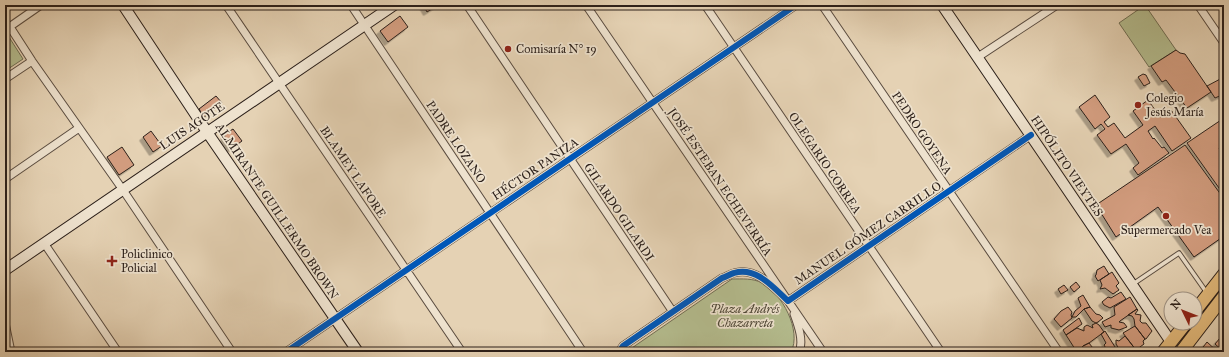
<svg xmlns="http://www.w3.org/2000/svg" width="1229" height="357" font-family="'IM FELL Great Primer',serif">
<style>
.green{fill:#b4bc8e;stroke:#706e54}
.building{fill:#d29c7e;stroke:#2c201a;filter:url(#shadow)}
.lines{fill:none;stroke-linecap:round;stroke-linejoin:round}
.lane-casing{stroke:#5a4c40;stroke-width:5.5}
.street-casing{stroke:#5a4c40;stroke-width:9}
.secondary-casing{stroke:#2c201a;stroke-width:12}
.primary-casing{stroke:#2c201a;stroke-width:14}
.lane{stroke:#eee2ce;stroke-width:3.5}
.street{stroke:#eee2ce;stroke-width:7}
.secondary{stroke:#eee2ce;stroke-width:10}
.primary{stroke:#e2b97a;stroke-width:12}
.cycleway-casing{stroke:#eee2ce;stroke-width:8}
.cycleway{stroke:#0057b8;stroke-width:6}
.poi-dot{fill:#8f2418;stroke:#eee2ce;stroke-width:1.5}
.labels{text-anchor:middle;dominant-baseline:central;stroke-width:3.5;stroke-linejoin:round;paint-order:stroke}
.poi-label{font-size:12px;fill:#2c201a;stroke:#eee2ce;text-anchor:start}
.street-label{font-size:12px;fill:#2c201a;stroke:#eee2ce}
.park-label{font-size:12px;font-style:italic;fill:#4e4737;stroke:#eee2ce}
</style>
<defs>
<filter id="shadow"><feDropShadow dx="-3.5" dy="3.5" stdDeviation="0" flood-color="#0004"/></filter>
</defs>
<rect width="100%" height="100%" fill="#e5d2b4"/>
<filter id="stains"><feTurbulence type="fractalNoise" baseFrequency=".005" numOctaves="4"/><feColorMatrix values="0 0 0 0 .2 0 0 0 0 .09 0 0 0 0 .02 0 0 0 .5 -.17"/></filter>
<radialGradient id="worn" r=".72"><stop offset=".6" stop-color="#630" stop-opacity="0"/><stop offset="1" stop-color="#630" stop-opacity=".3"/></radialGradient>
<path class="green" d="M 1145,5 L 1176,50 L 1149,67 L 1119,23 Z
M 9,37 L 23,59 L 5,71 L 5,39 Z
M 732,279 C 742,279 753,278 762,283 C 782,293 802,331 791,352 L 626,352 Z"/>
<path class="building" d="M 423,5 L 438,5 L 427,12 Z
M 400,16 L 408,27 L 388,42 L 380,31 Z
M 1176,50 L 1180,53 L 1185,54 L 1211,92 L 1187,108 L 1166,80 L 1162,82 L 1151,66 Z
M 1143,74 L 1146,75 L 1150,83 L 1144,86 L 1138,77 Z
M 1224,77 L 1224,94 L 1215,98 L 1207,86 Z
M 1095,95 L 1110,117 L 1104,122 L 1108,127 L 1114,123 L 1125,138 L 1143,125 L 1133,111 L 1148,100 L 1160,117 L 1171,110 L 1191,138 L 1172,151 L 1155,126 L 1148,131 L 1153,139 L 1154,138 L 1162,148 L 1164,147 L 1169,153 L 1138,175 L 1133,168 L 1139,163 L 1126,144 L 1111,154 L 1097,135 L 1105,129 L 1101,124 L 1095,129 L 1079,107 Z
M 216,96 L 222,103 L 204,117 L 199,109 Z
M 1224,118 L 1224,145 L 1219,148 L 1224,156 L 1224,195 L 1187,143 Z
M 233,129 L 242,141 L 231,149 L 224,140 L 225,134 Z
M 151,131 L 162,146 L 153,152 L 143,137 Z
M 1185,145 L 1224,199 L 1224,236 L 1194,257 L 1158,207 L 1116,237 L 1096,205 Z
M 122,147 L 134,165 L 119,175 L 107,157 Z
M 1104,266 L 1109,274 L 1098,281 L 1095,276 L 1096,275 L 1097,270 Z
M 1112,272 L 1119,283 L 1116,286 L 1119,290 L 1113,294 L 1105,288 L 1100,289 L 1102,285 L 1100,280 Z
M 1076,282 L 1080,287 L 1074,292 L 1070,287 Z
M 1064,285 L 1068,290 L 1061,294 L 1058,289 Z
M 1121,292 L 1126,299 L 1110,308 L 1104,305 L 1102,302 L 1108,297 L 1111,298 Z
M 1083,295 L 1090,307 L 1084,309 L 1076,317 L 1072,317 L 1075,311 L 1081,306 L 1078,298 Z
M 1130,297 L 1137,309 L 1120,321 L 1119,322 L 1124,323 L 1127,327 L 1119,330 L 1111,328 L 1111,325 L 1105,327 L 1102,322 L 1115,315 L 1114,307 Z
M 1068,307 L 1072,312 L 1071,315 L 1072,318 L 1061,327 L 1054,319 L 1061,311 Z
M 1090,307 L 1096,314 L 1100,315 L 1103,318 L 1098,322 L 1096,323 L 1092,321 L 1084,309 Z
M 1137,309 L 1138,310 L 1135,314 L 1141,315 L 1140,321 L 1142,323 L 1146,323 L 1152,331 L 1146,339 L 1145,339 L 1135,326 L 1134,319 L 1132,316 L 1128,315 Z
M 1079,318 L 1082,324 L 1066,335 L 1063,330 Z
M 1096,323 L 1099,325 L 1104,332 L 1089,343 L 1083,346 L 1078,351 L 1075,349 L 1066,335 L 1077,328 L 1084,331 L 1084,327 L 1087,325 L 1093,328 L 1092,325 Z
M 1135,326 L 1145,339 L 1143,341 L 1144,344 L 1136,350 L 1123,333 Z
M 1105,331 L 1115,347 L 1117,352 L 1108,352 L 1104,345 L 1106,343 L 1101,334 Z
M 1125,336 L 1136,350 L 1135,352 L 1121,352 L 1116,344 L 1116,340 L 1119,341 Z
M 1220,338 L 1224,340 L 1224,352 L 1215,344 Z
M 1207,342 L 1218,352 L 1201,352 L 1200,351 Z
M 1089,343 L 1096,352 L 1077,352 L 1083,346 Z"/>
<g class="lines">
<defs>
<path id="lane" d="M 1133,284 L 1179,253 L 1207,293"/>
<path id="street" d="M 226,5 L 462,352
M 351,5 L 583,352
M 467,5 L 673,312
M 586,5 L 823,352
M 705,5 L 941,352
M 822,5 L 1059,352
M 1198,5 L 1224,43
M 10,27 L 32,61 L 123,190 L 232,352
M 5,30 L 41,5
M 978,57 L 1057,5
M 5,79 L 32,61
M 5,179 L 79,128
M 44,243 L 118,352
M 794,314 C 798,325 804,341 799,352
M 5,323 L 11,352
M 286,352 L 796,5
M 619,352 L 623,346 L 722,278 C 726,277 730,274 734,273 C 756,266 774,288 788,301 L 1031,135"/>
<path id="secondary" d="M 123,5 L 207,132 L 358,352
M 942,5 L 1171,342
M 5,270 L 394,5"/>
<path id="primary" d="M 1195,311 L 1224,274
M 1163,352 L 1186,323
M 1181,352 L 1224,296"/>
</defs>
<use href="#lane" class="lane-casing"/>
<use href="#street" class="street-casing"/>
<use href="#secondary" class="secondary-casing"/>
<use href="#primary" class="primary-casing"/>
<use href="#lane" class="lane"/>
<use href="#street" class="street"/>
<use href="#secondary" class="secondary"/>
<use href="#primary" class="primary"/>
<defs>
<path id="cycleway" d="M 286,352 L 796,5
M 619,352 L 623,346 L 722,278 C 726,277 730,274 734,273 C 756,266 774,288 788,301 L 1031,135"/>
</defs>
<use href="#cycleway" class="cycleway-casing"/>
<use href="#cycleway" class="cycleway"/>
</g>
<g class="poi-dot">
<circle cx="508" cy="49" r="4"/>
<circle cx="1138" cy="105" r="4"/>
<circle cx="1166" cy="216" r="4"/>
<path d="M110 255h4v4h4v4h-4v4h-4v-4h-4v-4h4z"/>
</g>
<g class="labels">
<g class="poi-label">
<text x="516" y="49">Comisaría N° 19</text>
<text x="1146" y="98">Colegio<tspan x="1146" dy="14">Jesús María</tspan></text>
<text x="1166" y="230" text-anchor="middle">Supermercado Vea</text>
<text x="121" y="254">Policlinico<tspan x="121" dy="14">Policial</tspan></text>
</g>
<g class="street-label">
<text transform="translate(192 126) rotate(-34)">LUIS AGOTE</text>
<text transform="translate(922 133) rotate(56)">PEDRO GOYENA</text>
<text transform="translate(456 142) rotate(56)">PADRE LOZANO</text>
<text transform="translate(825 163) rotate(56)">OLEGARIO CORREA</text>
<text transform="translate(1067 166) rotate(56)">HIPÓLITO VIEYTES</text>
<text transform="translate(535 169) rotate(-34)">HÉCTOR PANIZA</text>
<text transform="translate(353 172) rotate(56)">BLAMEY LAFORE</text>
<text transform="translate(720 182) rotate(56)">JOSÉ ESTEBAN ECHEVERRÍA</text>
<text transform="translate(277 211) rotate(56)">ALMIRANTE GUILLERMO BROWN</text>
<text transform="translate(619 212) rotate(56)">GILARDO GILARDI</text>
<text transform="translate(868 233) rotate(-34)">MANUEL GÓMEZ CARRILLO</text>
</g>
<g class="park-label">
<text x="745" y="309">Plaza Andrés<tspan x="745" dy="14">Chazarreta</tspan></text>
</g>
</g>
<rect width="1229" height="357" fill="none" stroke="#e5d2b4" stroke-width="20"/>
<rect x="6" y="6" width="1217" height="345" fill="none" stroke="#2c201a" stroke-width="2"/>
<rect x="10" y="10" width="1209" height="337" fill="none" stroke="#2c201a"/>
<g transform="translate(1183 311) rotate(313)"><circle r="19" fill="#eee2ce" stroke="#a09486"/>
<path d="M0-3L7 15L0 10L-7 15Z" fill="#8f2418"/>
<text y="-6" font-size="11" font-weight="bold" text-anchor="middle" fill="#2c201a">N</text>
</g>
<rect width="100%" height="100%" filter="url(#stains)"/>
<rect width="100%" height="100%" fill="url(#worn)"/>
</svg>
